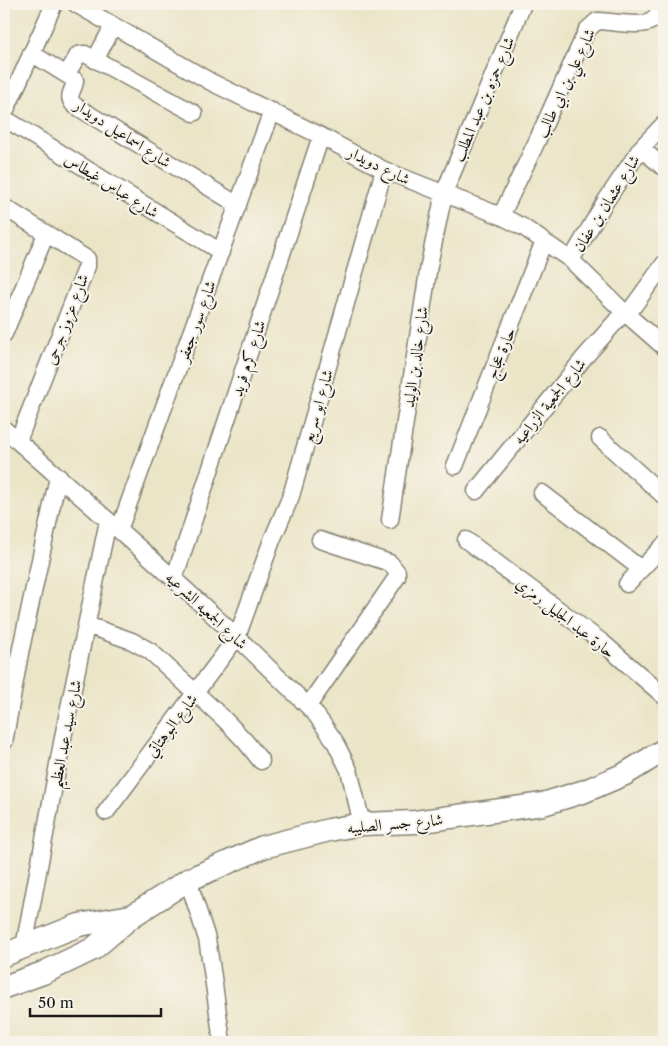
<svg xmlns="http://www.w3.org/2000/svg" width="668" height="1046" font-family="'Libre Caslon Text',Amiri,serif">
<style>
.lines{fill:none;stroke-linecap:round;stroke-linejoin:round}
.street-casing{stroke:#848072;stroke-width:19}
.secondary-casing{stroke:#848072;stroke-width:25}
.street{stroke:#fff;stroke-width:16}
.secondary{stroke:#fff;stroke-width:22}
.labels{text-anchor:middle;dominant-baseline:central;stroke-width:4;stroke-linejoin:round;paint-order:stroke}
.street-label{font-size:16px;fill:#1c1c1c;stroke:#f7f3e8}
</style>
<rect width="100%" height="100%" fill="#f7f3e8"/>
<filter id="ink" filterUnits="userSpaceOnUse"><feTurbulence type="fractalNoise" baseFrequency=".02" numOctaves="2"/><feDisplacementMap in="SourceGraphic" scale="10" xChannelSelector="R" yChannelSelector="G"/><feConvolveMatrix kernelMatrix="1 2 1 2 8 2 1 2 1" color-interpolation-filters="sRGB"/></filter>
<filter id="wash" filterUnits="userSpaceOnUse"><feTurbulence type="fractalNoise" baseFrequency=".0096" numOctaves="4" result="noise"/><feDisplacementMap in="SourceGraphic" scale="20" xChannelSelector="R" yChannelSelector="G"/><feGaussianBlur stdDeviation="1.12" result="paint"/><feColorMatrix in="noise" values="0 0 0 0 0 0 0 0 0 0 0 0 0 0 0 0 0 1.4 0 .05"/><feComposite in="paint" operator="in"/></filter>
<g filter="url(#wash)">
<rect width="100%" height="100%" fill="#ebe5c8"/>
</g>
<g filter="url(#ink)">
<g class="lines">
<defs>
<path id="street" d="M 76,4 L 211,82 L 321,136 L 384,170 L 501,216 L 523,227 L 571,260 L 624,312 L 664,347
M 31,53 L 75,80 C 75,90 65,95 74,105 L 238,205
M 95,60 L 113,26
M 67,74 L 78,55 L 85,54 L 194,113
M 4,114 L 54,4
M 4,118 L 221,252
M 641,148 L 664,168
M 4,207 L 87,259 L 87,266 L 18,441
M 501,216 L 537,141 L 587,30 L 597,21 C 609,21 639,27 649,22 C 656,19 660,10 664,4
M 571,260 L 605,202 L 641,148 L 664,124
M 627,315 L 664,264
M 4,334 L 46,234
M 4,429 L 153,560 L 237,637 L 314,712 L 334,740 L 349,770 L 362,824
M 600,438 L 664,496
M 455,466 L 544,241
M 476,491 L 583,359 L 624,312
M 542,493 L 641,569
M 390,520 L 429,265 L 444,193 L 523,4
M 119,530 L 272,111
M 466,540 L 603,643 L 664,696
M 174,579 L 321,136
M 627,584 L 664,545
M 87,625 L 132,641 L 150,651 L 223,718 L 245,741 L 261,761
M 308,706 L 397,577 L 397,572 L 390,563 L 320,540
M 4,742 L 20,653 L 58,477
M 106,812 L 237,637 L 272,540 L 291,496 L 384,170
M 188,880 L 207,939 L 212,970 L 222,1042
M 24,947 L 65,727 L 108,521"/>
<path id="secondary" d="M 4,955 L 79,925 L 131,916
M 4,987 L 43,973 L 93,949 L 132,916 L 188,880 L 263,847 L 329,830 L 362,824 L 415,822 L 543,804 L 585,791 L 625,774 L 664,750"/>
</defs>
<use href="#street" class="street-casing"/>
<use href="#secondary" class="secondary-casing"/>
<use href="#street" class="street"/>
<use href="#secondary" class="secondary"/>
</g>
</g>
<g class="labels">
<g class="street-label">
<text transform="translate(565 83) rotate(-65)">شارع علي بن ابي طالب</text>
<text transform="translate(483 99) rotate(-67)">شارع حمزه بن عبد المطلب</text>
<text transform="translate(123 133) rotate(33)">شارع اسماعيل دويدار</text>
<text transform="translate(379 165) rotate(26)">شارع دويدار</text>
<text transform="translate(112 185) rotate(32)">شارع عباس غيطاس</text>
<text transform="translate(606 203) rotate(-58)">شارع عثمان بن عفان</text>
<text transform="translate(66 319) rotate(-69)">شارع عزوز جرحى</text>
<text transform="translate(196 321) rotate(-70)">شارع سور جعفر</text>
<text transform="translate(500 353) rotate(-68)">حارة عجاج</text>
<text transform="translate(415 357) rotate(-82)">شارع خالد بن الوليد</text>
<text transform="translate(248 358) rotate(-72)">شارع كرم فريد</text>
<text transform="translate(549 401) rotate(-51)">شارع الجمعية الزراعيه</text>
<text transform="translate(317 406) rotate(-74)">شارع ابو سريع</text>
<text transform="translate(207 610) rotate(43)">شارع الجمعيه الشرعيه</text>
<text transform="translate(566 617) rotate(38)">حارة عبد الجليل رمزي</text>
<text transform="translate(171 725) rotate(-53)">شارع البوهتاتي</text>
<text transform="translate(65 734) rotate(-79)">شارع سيد عبد العظيم</text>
<text transform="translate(395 823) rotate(-5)">شارع جسر الصليبه</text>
</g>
</g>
<rect width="668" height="1046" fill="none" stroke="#f7f3e8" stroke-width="20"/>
<path d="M30 1008v8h131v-8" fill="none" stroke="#1c1c1c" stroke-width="2.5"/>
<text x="38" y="1008" font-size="15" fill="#1c1c1c" stroke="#f7f3e8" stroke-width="4" paint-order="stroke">50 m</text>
</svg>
